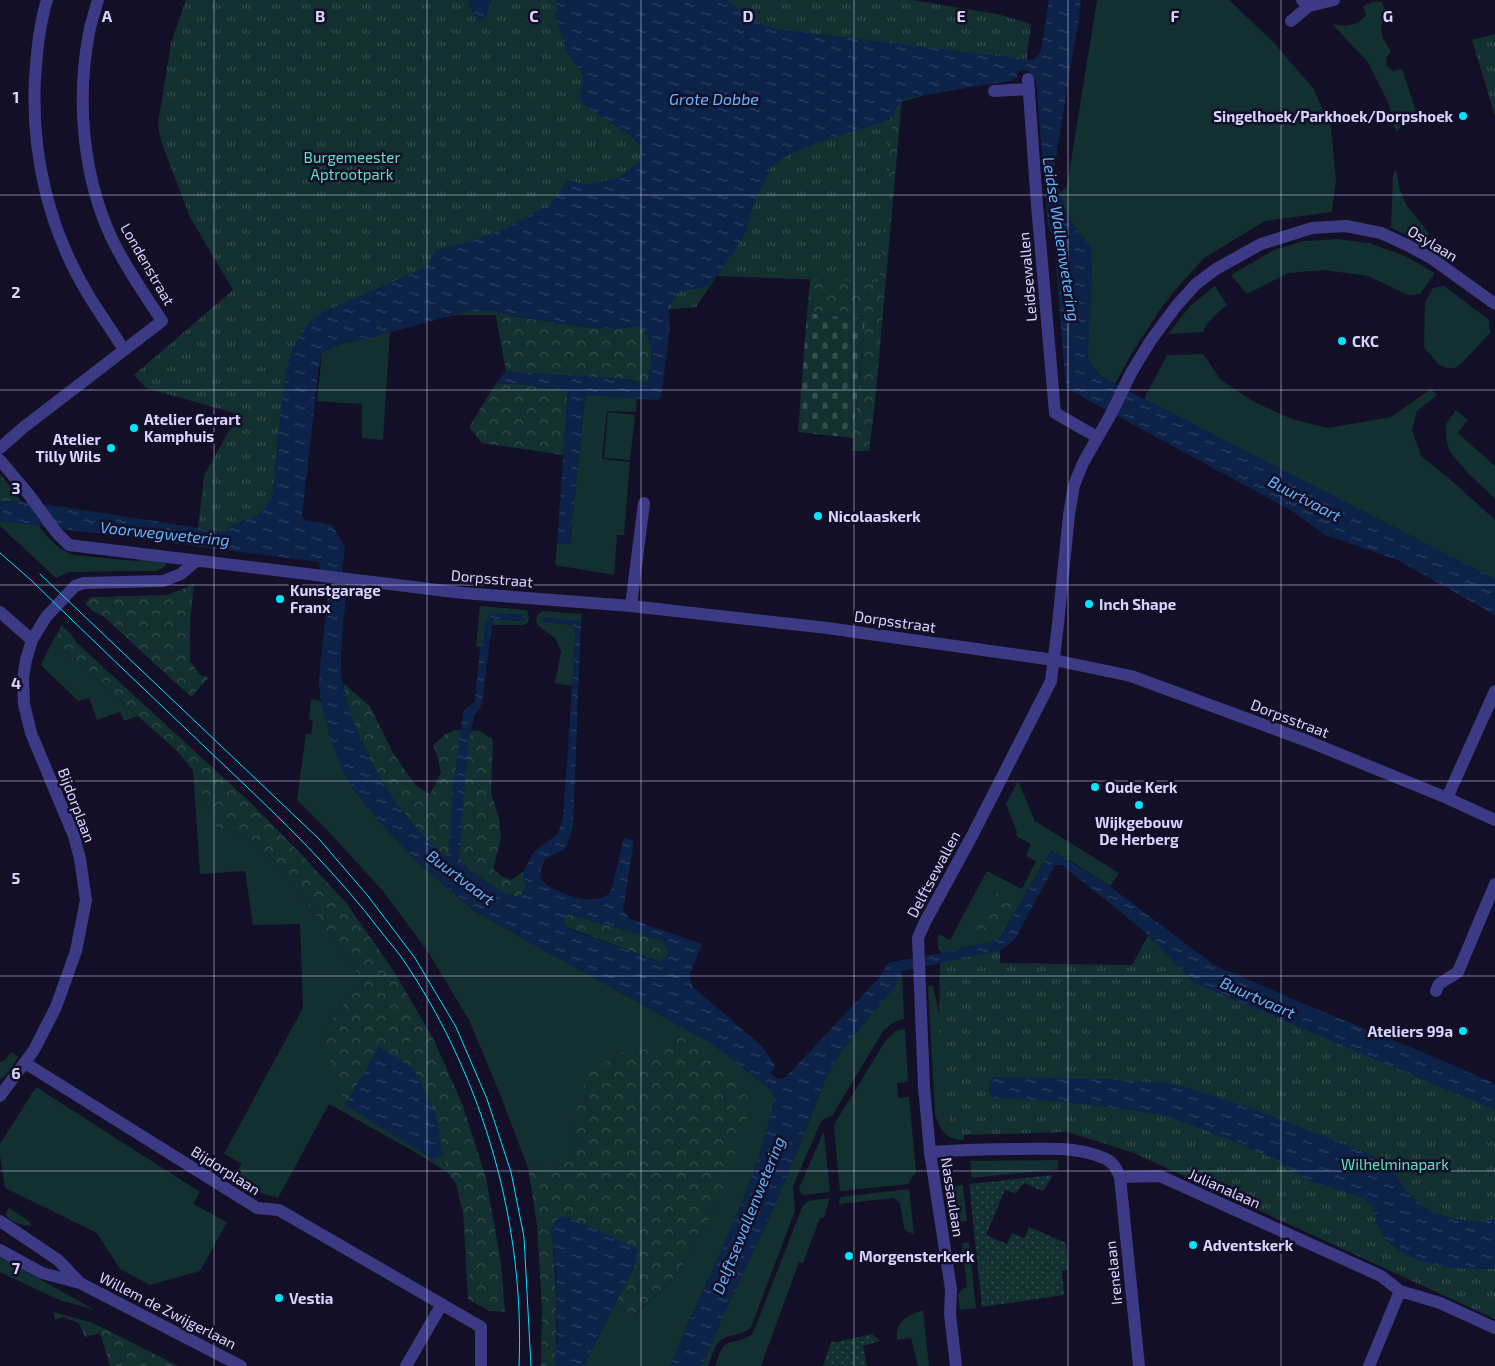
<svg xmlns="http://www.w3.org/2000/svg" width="1495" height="1366" font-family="'Exo 2',sans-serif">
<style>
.grass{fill:#12302f}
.forest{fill:url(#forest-crowns)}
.cemetery{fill:url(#cemetery-stones)}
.park{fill:url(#park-tufts)}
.garden{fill:url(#garden-dots)}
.water{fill:url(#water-ripples);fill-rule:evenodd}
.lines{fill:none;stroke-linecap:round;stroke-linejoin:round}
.pedestrian{stroke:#3d3a85;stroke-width:12}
.minor{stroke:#3d3a85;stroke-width:12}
.tertiary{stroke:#3d3a85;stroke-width:12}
.tram{stroke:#00e5ff;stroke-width:1}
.grid{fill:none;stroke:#d9d4ff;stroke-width:1;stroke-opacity:0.55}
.poi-dot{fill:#00e5ff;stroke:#130f26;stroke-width:2}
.labels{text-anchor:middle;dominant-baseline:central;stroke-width:5;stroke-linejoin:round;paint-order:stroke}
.poi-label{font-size:15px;font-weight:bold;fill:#d9d4ff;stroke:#130f26;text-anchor:start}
.park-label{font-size:15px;fill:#5fe0c0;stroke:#130f26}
.street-label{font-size:15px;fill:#d9d4ff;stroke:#130f26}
.water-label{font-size:16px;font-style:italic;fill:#62b6ff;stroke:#130f26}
.grid-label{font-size:16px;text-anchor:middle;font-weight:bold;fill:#d9d4ff;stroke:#130f26;stroke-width:5;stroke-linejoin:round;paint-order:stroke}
</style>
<defs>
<pattern id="forest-crowns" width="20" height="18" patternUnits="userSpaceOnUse" patternTransform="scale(1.25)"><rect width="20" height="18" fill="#12302f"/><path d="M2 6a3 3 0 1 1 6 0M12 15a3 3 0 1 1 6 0" fill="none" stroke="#344d4e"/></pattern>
<pattern id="cemetery-stones" width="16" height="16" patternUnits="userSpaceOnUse" patternTransform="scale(1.25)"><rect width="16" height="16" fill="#12302f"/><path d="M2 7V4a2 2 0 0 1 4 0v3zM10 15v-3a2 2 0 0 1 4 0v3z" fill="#344d4e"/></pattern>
<pattern id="park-tufts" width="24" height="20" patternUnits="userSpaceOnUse" patternTransform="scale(1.25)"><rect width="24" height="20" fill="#12302f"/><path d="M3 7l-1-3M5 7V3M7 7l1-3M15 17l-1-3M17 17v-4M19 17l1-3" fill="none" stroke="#344d4e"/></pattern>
<pattern id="garden-dots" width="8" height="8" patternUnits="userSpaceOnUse" patternTransform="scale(1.25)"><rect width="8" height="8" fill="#12302f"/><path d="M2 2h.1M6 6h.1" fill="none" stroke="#344d4e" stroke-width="1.8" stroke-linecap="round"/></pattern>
<pattern id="water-ripples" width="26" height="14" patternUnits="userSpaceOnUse" patternTransform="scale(1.25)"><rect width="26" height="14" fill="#0c2248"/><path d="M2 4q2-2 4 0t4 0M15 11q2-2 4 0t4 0" fill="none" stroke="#2f4163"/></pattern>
</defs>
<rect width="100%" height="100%" fill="#130f26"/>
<path class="grass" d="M 1097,0 L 1229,0 L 1274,43 L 1313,88 L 1331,127 L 1336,180 L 1332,212 L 1265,221 L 1204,258 L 1177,288 L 1161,308 L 1132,353 L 1115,384 L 1100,375 L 1087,358 L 1092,267 L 1084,238 L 1067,216 L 1060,193 L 1067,186 Z
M 1372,2 L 1382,2 L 1386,17 C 1376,30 1383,40 1391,51 L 1386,58 L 1387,66 L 1393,71 L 1402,69 L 1416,111 L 1396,132 L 1388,102 L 1367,61 L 1332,24 C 1347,27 1355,27 1366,15 L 1363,6 Z
M 1396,169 L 1400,190 L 1407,206 L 1428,232 L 1429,244 L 1391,228 L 1393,175 Z
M 1336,239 L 1369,243 L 1405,256 L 1435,273 L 1420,294 L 1408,295 L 1368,276 L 1324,270 L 1288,273 L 1247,294 L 1231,275 L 1274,250 L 1304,241 Z
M 1215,286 L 1227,305 C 1217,313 1208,320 1203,332 L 1168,334 L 1190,306 Z
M 1444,286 L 1489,320 L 1490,333 L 1461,364 L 1455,368 L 1447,368 L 1439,365 L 1424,347 L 1425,302 L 1433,288 Z
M 390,332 L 383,440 L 362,438 L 362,404 L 317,401 L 322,352 L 344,343 Z
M 1203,354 L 1221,380 L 1254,402 L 1292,419 L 1328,428 L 1391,417 L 1431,389 L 1437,395 L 1417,411 L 1412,430 L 1421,456 L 1450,479 L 1495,520 L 1495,579 L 1144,399 L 1167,355 Z
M 585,395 L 637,398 L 636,412 L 607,411 L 602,459 L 630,462 L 624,535 L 617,535 L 614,575 L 555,565 L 557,544 L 570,544 Z
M 1456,410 L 1468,420 L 1458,432 L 1459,434 L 1495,466 L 1495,499 L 1468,473 L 1449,451 L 1446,437 L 1446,424 Z
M 608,412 L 635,415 L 630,460 L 604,458 Z
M 0,521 L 38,525 C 48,537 57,549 73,555 L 137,561 L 147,557 L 166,563 L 166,566 L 157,571 L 69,572 L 56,578 L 0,526 Z
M 480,606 L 527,610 L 529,617 L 528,623 L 523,625 L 493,625 L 493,619 L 523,621 L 524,615 L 491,614 C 482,623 488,637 480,647 L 476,646 Z
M 542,611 L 582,614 L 581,621 L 543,618 L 543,622 L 573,625 L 576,631 L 572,686 L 555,683 L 561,651 L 555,638 L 538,626 L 536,621 L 537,615 Z
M 60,628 L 58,636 L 64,650 L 138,716 L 124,721 L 120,712 L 97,720 L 89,698 L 78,701 L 41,665 L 47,652 Z
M 311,699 L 321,701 L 330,736 L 353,789 L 375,816 L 411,856 L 474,911 L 711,1043 L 771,1090 L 775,1099 C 768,1126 761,1153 751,1179 C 727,1243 696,1303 670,1366 L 584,1366 L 615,1304 L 635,1315 L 676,1276 L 720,1199 L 572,1117 L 577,1148 L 571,1160 L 551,1169 L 535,1167 L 528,1168 L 500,1094 L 469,1020 L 428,952 L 383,891 L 329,832 L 297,800 L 306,734 L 311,734 L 313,721 L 309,719 Z
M 193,769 L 217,828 L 242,833 L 272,858 L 308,904 L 362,980 L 321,1034 L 435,1112 L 447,1172 L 413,1151 L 329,1104 L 278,1198 L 247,1189 L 231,1180 L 242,1164 L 224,1154 L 303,1008 L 300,924 L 253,925 L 245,871 L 200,874 Z
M 1018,781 L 1035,821 L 1119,873 L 1110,886 L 1069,860 L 1045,860 L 1002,935 L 994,941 L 942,953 L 938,949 L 938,934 L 950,940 L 987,871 L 1022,889 L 1036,861 L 1026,856 L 1031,844 L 1016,836 L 1017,832 L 1006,804 Z
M 902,971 L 904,1019 L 894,1022 L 883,1031 L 832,1116 L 824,1119 L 821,1122 L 793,1186 L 795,1211 L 751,1327 C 742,1337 726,1333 718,1343 C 713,1349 711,1359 708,1366 L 702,1366 L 721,1320 L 772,1212 L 797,1152 L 826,1078 L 838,1055 L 895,986 Z
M 928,986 L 933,986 L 964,1125 L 964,1140 C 945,1139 940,1131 935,1114 Z
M 905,1029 L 908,1082 L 897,1083 L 898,1098 L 909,1097 L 916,1172 L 909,1182 L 909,1184 L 840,1191 L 834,1128 L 835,1123 L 886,1040 L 897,1030 Z
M 11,1052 L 18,1057 C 13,1064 8,1076 0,1079 L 0,1062 L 4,1061 Z
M 36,1087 L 200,1192 L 193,1204 L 227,1222 L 200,1271 L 150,1285 L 120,1269 L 97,1233 L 5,1188 L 0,1156 L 0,1144 Z
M 823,1133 L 824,1133 L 830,1192 L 804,1195 L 801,1193 L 799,1190 L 800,1186 Z
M 1058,1160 L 1058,1169 L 972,1178 L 970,1161 Z
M 963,1185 L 967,1221 L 958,1222 L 957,1210 L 950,1210 L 945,1187 Z
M 909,1189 L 914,1234 L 906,1231 L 904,1227 L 900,1203 L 897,1200 L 893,1198 L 839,1204 L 840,1197 Z
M 830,1198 L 824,1218 L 820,1218 L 803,1263 L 799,1262 L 761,1366 L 715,1366 C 718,1360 720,1348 726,1344 C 736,1339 742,1343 753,1333 L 803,1205 L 808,1201 Z
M 9,1208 L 30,1222 L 31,1226 C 21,1225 10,1222 5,1214 Z
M 463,1213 L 471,1285 L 468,1299 Z
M 969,1242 L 976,1308 L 960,1310 L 958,1294 L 964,1288 L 967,1287 L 962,1243 Z
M 0,1257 L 95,1310 L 59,1300 L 0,1272 Z
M 923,1310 L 929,1366 L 918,1366 L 911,1338 L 897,1340 C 895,1321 907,1316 923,1310 Z"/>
<path class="forest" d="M 902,99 L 875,403 L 869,451 L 852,451 L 865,320 L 807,313 L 811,270 L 744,237 Z
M 495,311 L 512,316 L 592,328 L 618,329 L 635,326 L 645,331 C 654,351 652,360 648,380 C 641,385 631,379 622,379 C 583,376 545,376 506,371 Z
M 496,383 L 517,384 L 568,391 L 563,455 L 482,443 L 469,427 Z
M 0,474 L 22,502 L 0,501 Z
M 194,583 L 190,623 L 190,661 L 200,675 L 209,677 L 191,697 L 103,616 L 93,611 L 85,604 L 90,597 L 93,597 L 167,595 L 186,588 Z
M 61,625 L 71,634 L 77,643 L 251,803 L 302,855 L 347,904 L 393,970 L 433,1038 L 463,1106 L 486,1178 L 501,1263 L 505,1312 L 489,1311 L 468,1299 L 471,1285 L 463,1213 L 456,1183 L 447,1172 L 435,1112 L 379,1047 L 345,1105 L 321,1034 L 362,980 L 308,904 L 272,858 L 242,833 L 217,828 L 192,769 L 177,751 L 64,650 L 58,636 Z
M 343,683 L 370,706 L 393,753 L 416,786 L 430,794 L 441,773 L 438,758 L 433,745 L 446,734 L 455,730 L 480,731 L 493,740 L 491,792 L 499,819 L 501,838 L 493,869 L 501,876 L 511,880 L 523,872 L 526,886 L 520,897 L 505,894 L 480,878 L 459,861 L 444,856 L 421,834 L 393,799 L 373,765 L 356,728 L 347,704 Z
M 999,891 L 1014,903 L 1000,935 L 983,938 L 970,934 Z
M 568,914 L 663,941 L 669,950 L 666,958 L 660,962 L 569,928 L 565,924 L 564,918 Z
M 686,1037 L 705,1048 L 719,1060 L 751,1102 L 748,1115 L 720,1199 L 676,1276 L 634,1315 L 615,1304 L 636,1262 L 551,1228 C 556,1275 558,1320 555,1366 L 541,1366 L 542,1309 L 537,1225 L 528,1168 L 535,1167 L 551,1169 L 571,1160 L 577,1148 L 572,1117 L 589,1073 L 619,1053 Z
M 53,1312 L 93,1323 L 178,1366 L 110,1366 L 100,1333 L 85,1337 L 79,1323 L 63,1317 L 55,1320 Z"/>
<path class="cemetery" d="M 807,313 L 865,320 L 853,438 L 798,432 Z"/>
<path class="park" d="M 186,0 L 912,0 L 997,14 L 1031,24 L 1025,70 L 1001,72 L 894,104 L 879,282 L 717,276 L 696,307 L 610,315 L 455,315 L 329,338 L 302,359 L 283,539 L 197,537 L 204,476 L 238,414 L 146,388 L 134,375 L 233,290 L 190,217 L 162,144 L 158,124 L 171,43 Z
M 1495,34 L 1495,116 L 1472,40 Z
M 1151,930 L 1189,962 L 1495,1098 L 1495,1319 L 1134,1153 L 1068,1132 L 961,1135 L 950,1128 L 939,1031 L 940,961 L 1000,947 L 1000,963 L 1132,965 Z"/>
<path class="garden" d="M 1053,1175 L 1045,1189 L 1042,1191 L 1024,1183 L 1016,1193 L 1005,1190 L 986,1235 L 1007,1244 L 1012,1233 L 1024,1238 L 1029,1227 L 1066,1243 L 1068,1269 L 1062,1271 L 1064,1295 L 982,1307 L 969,1184 Z
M 872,1334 L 880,1341 L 863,1346 L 867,1366 L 823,1366 L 831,1342 L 837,1342 Z"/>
<path class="water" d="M 468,0 L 492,0 L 485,19 L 481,22 L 472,12 Z
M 556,0 L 726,0 L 749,18 L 761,24 L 777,29 L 1033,60 L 1041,51 L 1049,0 L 1081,0 L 1078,27 L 1074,45 L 1054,172 L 1067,216 L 1091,248 L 1092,267 L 1088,358 L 1100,375 L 1115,384 L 1495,579 L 1495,615 L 1398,560 L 1325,535 L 1292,511 L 1066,388 L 1054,239 L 1048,225 L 1036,81 L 1029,71 L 1018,70 L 1017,78 L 1013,79 L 1012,81 L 984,85 L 902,99 L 890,120 L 819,142 L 788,155 L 771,167 L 755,202 L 744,237 L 717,276 L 707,287 L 680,291 L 668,306 L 670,328 L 661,397 L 657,400 L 585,395 L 570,544 L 557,544 L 568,391 L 517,384 L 496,383 L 506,371 C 552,376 599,374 644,383 L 648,380 C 652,360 654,351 645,331 L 635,326 L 618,329 L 592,328 L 512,316 L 495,311 L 467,311 L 370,338 L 344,343 L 322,352 L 319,366 L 302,516 L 305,520 L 332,525 L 345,547 L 342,568 L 346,590 L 341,654 L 341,676 L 347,704 L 356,728 L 373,765 L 393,799 L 421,834 L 444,856 L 447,855 L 449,853 L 452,799 L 463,711 L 475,701 L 480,647 C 488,637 482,622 491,613 L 524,615 L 523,621 L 493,619 L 482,702 L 480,708 L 475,713 L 468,744 L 459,861 L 480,878 L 505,894 L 520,897 L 526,886 L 523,872 L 532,855 L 537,849 L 558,834 L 563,818 L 576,631 L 573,625 L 542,622 L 543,617 L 581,621 L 573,828 L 565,849 L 545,859 C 543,865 539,872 541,878 C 545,888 574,898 584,899 C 590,900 602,899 607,895 C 608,894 612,889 612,888 L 624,837 L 634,841 L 623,911 L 630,919 L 702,944 L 689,976 L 693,987 L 763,1047 L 775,1066 L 771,1073 L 778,1079 L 785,1078 L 879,978 L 888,963 L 947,952 L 994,941 L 1002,935 L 1051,850 L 1108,885 L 1214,965 L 1302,1003 L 1432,1056 L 1495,1084 L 1495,1110 L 1194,983 L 1144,931 L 1062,865 L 1055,865 L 1015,939 L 1002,950 L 902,971 L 895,986 L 838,1055 L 826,1078 L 797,1152 L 772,1212 L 721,1320 L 702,1366 L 670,1366 C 696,1304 727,1243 751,1179 C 761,1153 768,1126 775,1099 L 771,1090 L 711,1043 L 474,911 L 411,856 L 375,816 L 353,789 L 341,767 L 330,736 L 321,701 L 319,684 L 321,659 L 328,595 L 323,582 L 319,562 L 0,521 L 0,501 L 22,502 L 56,506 L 226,532 L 230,526 L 258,515 L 272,498 L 281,407 L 288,360 L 296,342 L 308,324 L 321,313 L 424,268 L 431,261 L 436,250 L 472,241 L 505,229 L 551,204 L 568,180 L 588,185 L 618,178 L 639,162 L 642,148 L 631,136 L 580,102 L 583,76 L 576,64 L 567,53 L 555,15 L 558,7 ZM 569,914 L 663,941 L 669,950 L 666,958 L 659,962 L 569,929 L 565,924 L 564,918 Z
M 379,1047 L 414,1069 L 435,1112 L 443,1155 L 432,1159 L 345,1105 Z
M 993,1077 L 1104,1079 L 1165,1083 L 1183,1086 L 1259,1111 L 1369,1154 C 1376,1157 1383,1160 1389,1166 C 1396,1173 1400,1184 1407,1191 C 1428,1216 1464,1225 1495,1219 L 1495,1269 L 1466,1269 L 1443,1267 L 1415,1259 L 1399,1251 L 1385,1239 L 1377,1224 L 1373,1208 L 1363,1198 L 1310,1181 L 1272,1158 L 1238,1143 L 1167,1116 L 1111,1107 L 1051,1101 L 993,1098 C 986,1091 989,1085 993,1077 Z
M 565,1216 L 638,1249 L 636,1262 L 584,1366 L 555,1366 L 557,1329 L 556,1273 L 551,1228 L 556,1220 Z"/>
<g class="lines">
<path class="pedestrian" d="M 631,606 L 827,628 L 1054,660 L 1131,676 L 1310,742 L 1447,798 L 1495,820
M 1447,798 L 1495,691
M 1436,991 L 1439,984 L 1458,972 L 1495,884"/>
<path class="minor" d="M 47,0 C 39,26 37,52 35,78 C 31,155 49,230 89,296 C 100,314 113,332 124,350
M 1302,0 L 1309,6 L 1334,0
M 1291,21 L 1309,6
M 1028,79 L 1037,205 L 1055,413 L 1097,437
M 994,91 L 1029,89
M 0,448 L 24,427 L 162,321 C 145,295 126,268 112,239 C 83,177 76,101 89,33 C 91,22 95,11 98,0
M 0,460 L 30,496 L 56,532 L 69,545 L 463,593 L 631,606 L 644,503
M 0,612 L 32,640
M 25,1063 L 257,1208 L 279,1210 L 481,1327 L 481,1366
M 0,1096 L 34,1050 L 56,1007 L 76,951 L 86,900 L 80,859 L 74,836 L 31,733 L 24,704 L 23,678 L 26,660 L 32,640 L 46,617 L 75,586 L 84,583 L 163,581 L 181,574 L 196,561
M 930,1152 C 959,1150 989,1149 1019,1149 C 1048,1149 1079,1146 1106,1159 C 1114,1163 1117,1170 1120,1177 L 1160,1176 L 1381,1276 L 1400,1291 L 1440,1303 L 1495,1328
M 1120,1177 L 1139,1366
M 406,1366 L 442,1304
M 1369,1366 L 1400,1291"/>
<path class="tertiary" d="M 0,1221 L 58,1260 L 80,1283
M 0,1250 L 42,1273 L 80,1283 L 241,1366
M 956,1366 L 950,1314 L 951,1289 L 930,1152 L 924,1087 L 918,938 L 925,922 L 972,836 L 1051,681 L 1058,624 L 1069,515 L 1074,485 L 1083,463 L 1111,414 L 1131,373 L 1151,340 L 1177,305 L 1196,284 L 1216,269 L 1261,244 L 1312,228 L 1346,226 L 1381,233 L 1407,245 L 1431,258 L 1495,304"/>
<path class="tram" d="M 0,553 L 32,581 C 96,644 162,706 227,768 C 283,821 336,872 382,933 C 390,943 399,953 406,964 C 484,1081 525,1225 519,1366
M 40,574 L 319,839 L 368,896 L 415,958 L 456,1027 L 487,1099 L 511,1172 L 524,1237 L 531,1366"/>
</g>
<path class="grid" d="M 214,0 L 214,1366M 427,0 L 427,1366M 641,0 L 641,1366M 854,0 L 854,1366M 1068,0 L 1068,1366M 1281,0 L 1281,1366M 0,195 L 1495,195M 0,390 L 1495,390M 0,585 L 1495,585M 0,781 L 1495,781M 0,976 L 1495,976M 0,1171 L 1495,1171"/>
<g class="poi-dot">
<circle cx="1463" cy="116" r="5"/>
<circle cx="1342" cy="341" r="5"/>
<circle cx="134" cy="428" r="5"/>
<circle cx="111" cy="448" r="5"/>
<circle cx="818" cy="516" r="5"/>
<circle cx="280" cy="599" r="5"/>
<circle cx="1089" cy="604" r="5"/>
<circle cx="1095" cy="787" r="5"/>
<circle cx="1139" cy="805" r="5"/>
<circle cx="1463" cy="1031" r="5"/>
<circle cx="1193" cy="1245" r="5"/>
<circle cx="849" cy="1256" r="5"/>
<circle cx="279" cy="1298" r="5"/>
</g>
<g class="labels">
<g class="poi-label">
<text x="1453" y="116" text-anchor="end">Singelhoek/Parkhoek/Dorpshoek</text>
<text x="1352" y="341">CKC</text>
<text x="144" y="419">Atelier Gerart<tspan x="144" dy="17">Kamphuis</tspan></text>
<text x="101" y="439" text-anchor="end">Atelier<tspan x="101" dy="17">Tilly Wils</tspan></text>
<text x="828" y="516">Nicolaaskerk</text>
<text x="290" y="590">Kunstgarage<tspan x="290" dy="17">Franx</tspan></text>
<text x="1099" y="604">Inch Shape</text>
<text x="1105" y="787">Oude Kerk</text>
<text x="1139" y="822" text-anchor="middle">Wijkgebouw<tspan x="1139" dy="17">De Herberg</tspan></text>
<text x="1453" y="1031" text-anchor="end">Ateliers 99a</text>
<text x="1203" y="1245">Adventskerk</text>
<text x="859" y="1256">Morgensterkerk</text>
<text x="289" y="1298">Vestia</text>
</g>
<g class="park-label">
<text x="352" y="157">Burgemeester<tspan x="352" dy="17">Aptrootpark</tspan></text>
<text x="1395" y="1164">Wilhelminapark</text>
</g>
<g class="street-label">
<text transform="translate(1433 243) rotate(31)">Osylaan</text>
<text transform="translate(148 264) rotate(60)">Londenstraat</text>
<text transform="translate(1027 277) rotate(-95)">Leidsewallen</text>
<text transform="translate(492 578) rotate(5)">Dorpsstraat</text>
<text transform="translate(895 621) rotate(8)">Dorpsstraat</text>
<text transform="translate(1290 718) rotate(21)">Dorpsstraat</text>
<text transform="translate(77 805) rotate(69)">Bijdorplaan</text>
<text transform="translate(933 874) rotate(-62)">Delftsewallen</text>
<text transform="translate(226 1170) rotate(32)">Bijdorplaan</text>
<text transform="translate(1225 1188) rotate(24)">Julianalaan</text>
<text transform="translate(953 1197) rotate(81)">Nassaulaan</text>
<text transform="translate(1113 1273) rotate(-96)">Irenelaan</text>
<text transform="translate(168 1310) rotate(27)">Willem de Zwijgerlaan</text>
</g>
<g class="water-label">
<text x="714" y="98">Grote Dobbe</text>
<text transform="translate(1062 239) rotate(81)">Leidse Wallenwetering</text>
<text transform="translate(1305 498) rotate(28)">Buurtvaart</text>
<text transform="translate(165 533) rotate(6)">Voorwegwetering</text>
<text transform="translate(461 877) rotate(37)">Buurtvaart</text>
<text transform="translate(1258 997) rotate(24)">Buurtvaart</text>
<text transform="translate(748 1215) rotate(-68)">Delftsewallenwetering</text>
</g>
</g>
<g class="grid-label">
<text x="107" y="22">A</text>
<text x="320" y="22">B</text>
<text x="534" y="22">C</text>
<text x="748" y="22">D</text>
<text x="961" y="22">E</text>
<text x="1175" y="22">F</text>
<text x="1388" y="22">G</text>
<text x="16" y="103">1</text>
<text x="16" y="298">2</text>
<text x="16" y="494">3</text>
<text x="16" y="689">4</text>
<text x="16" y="884">5</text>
<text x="16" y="1079">6</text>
<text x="16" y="1274">7</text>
</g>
</svg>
